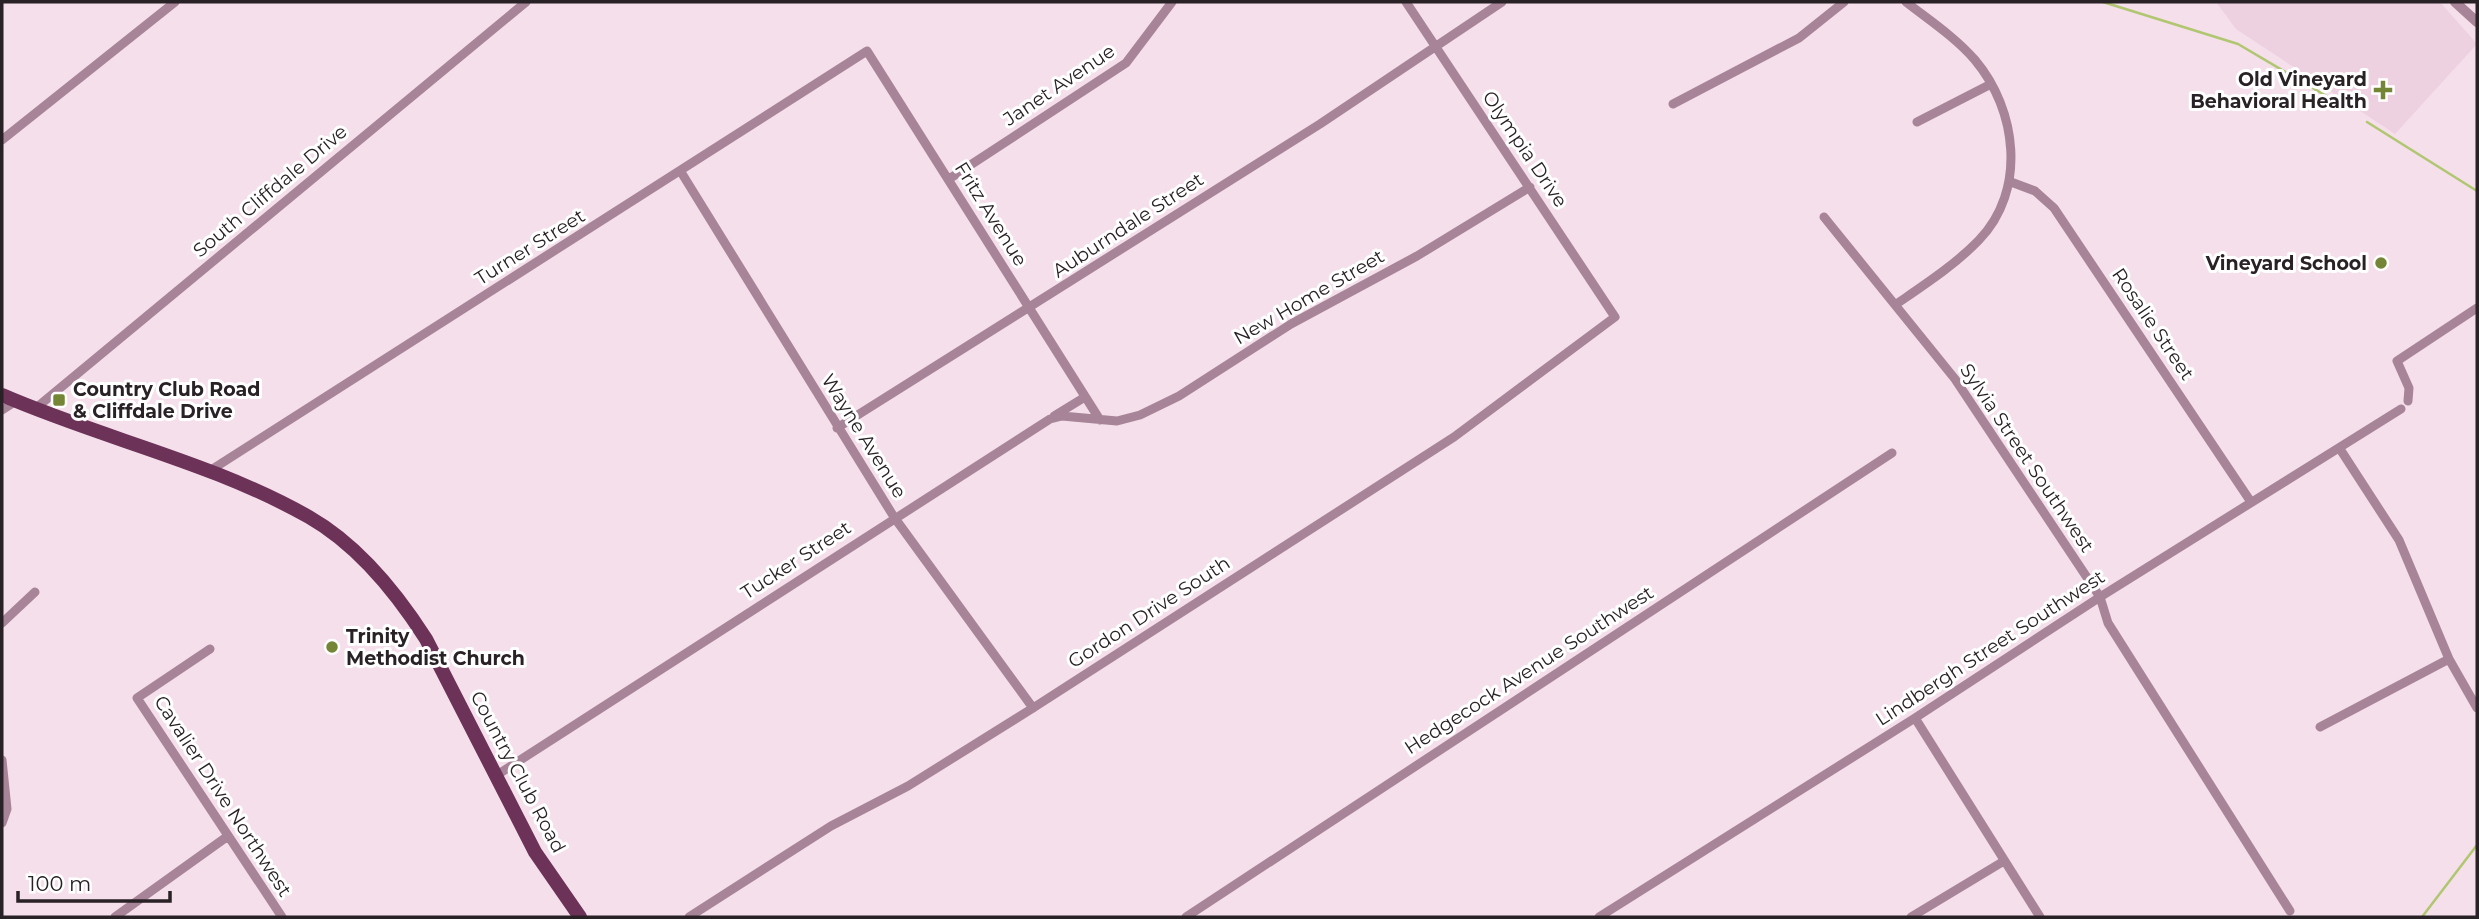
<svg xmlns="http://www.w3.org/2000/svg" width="2479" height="919" font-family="Montserrat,sans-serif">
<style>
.built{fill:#eed1e1}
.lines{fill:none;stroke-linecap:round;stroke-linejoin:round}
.stream{stroke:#b0c670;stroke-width:2.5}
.minor{stroke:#a78498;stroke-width:9}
.tertiary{stroke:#a78498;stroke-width:10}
.primary{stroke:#6d3258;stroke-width:14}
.poi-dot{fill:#748636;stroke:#fff;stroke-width:2.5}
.labels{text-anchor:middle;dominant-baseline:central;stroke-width:6;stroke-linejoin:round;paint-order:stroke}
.poi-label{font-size:19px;font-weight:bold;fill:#282125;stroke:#fff;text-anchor:end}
.street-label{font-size:19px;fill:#282125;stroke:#fff}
</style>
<rect width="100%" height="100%" fill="#f4dfeb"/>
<path class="built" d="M 2216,2 L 2440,2 L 2477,44 L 2395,134 L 2236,29 Z"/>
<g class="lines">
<path class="stream" d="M 2103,2 L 2238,44 L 2345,107
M 2367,122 L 2477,191
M 2422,917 L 2477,845"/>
<path class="minor" d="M 1673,104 L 1799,38 L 1844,2
M 1917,122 L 1991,84
M 2,140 L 175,2
M 681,172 L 894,517 L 1033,708
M 949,179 L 1126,63 L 1172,2
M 2011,182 L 2035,191 L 2054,208 L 2251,502
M 1824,217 L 1955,379 L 2100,597 L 2108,623 L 2290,911
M 1895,305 C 1924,285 1955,265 1979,240 C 2027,190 2017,110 1975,60 C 1955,37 1929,20 1906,2
M 2408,401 L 2409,388 L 2397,361 L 2477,308
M 36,408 L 526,2
M 2,410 L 16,401
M 1054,416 L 1085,397
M 837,428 L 1320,124 L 1502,2
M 2340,449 L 2399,540 L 2449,659 L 2477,708
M 211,470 L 867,51 L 1100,420
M 2,623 L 35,592
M 210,649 L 137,698 L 282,917
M 1915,718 L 2040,917
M 2320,727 L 2449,659
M 2,760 L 7,809 L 2,823
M 497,775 L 1050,419 L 1062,416 L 1117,421 L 1140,415 L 1179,396 L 1291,324 L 1417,256 L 1530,187
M 115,917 L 228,836
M 689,917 L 831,826 L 908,786 L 1033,708 L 1454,437 L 1615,317 L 1406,2
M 1186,917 L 1892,453
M 1599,917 L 1915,718 L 2100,597 L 2401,409
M 1911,917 L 2004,861"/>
<path class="tertiary" d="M 2455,2 L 2477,22"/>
<path class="primary" d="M 2,395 C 103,439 212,462 309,517 C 358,545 396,592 426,639 L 535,852 L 580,917"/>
</g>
<g class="poi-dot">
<path d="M2379.5 79.5h7v7h7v7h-7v7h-7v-7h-7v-7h7z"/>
<circle cx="2381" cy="263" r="7"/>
<rect x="52" y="393" width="14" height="14" rx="3.5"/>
<circle cx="332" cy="647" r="7"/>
</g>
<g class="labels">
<g class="poi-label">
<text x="2367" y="79">Old Vineyard<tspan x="2367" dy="22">Behavioral Health</tspan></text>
<text x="2367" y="263">Vineyard School</text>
<text x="73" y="389" text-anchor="start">Country Club Road<tspan x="73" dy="22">&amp; Cliffdale Drive</tspan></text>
<text x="346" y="636" text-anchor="start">Trinity<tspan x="346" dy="22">Methodist Church</tspan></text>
</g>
<g class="street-label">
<text transform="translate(1059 85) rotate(-34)">Janet Avenue</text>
<text transform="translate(1525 149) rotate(56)">Olympia Drive</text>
<text transform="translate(270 191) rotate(-40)">South Cliffdale Drive</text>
<text transform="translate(991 214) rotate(58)">Fritz Avenue</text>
<text transform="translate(1128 225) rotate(-33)">Auburndale Street</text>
<text transform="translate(530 247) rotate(-32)">Turner Street</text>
<text transform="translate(1309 297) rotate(-30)">New Home Street</text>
<text transform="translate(2153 324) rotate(56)">Rosalie Street</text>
<text transform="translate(864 436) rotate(58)">Wayne Avenue</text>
<text transform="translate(2027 458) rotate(56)">Sylvia Street Southwest</text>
<text transform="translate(796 560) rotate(-33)">Tucker Street</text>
<text transform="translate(1149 612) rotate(-33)">Gordon Drive South</text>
<text transform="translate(1990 648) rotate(-33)">Lindbergh Street Southwest</text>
<text transform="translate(1529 670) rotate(-33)">Hedgecock Avenue Southwest</text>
<text transform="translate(518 772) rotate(62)">Country Club Road</text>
<text transform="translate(223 796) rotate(57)">Cavalier Drive Northwest</text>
</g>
</g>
<rect width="2479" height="919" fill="none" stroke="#282125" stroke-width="7"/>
<path d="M18 891v10h152v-10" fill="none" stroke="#282125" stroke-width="3.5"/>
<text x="28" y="891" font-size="21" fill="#282125" stroke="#ffffff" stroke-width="5" paint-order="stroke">100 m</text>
</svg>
